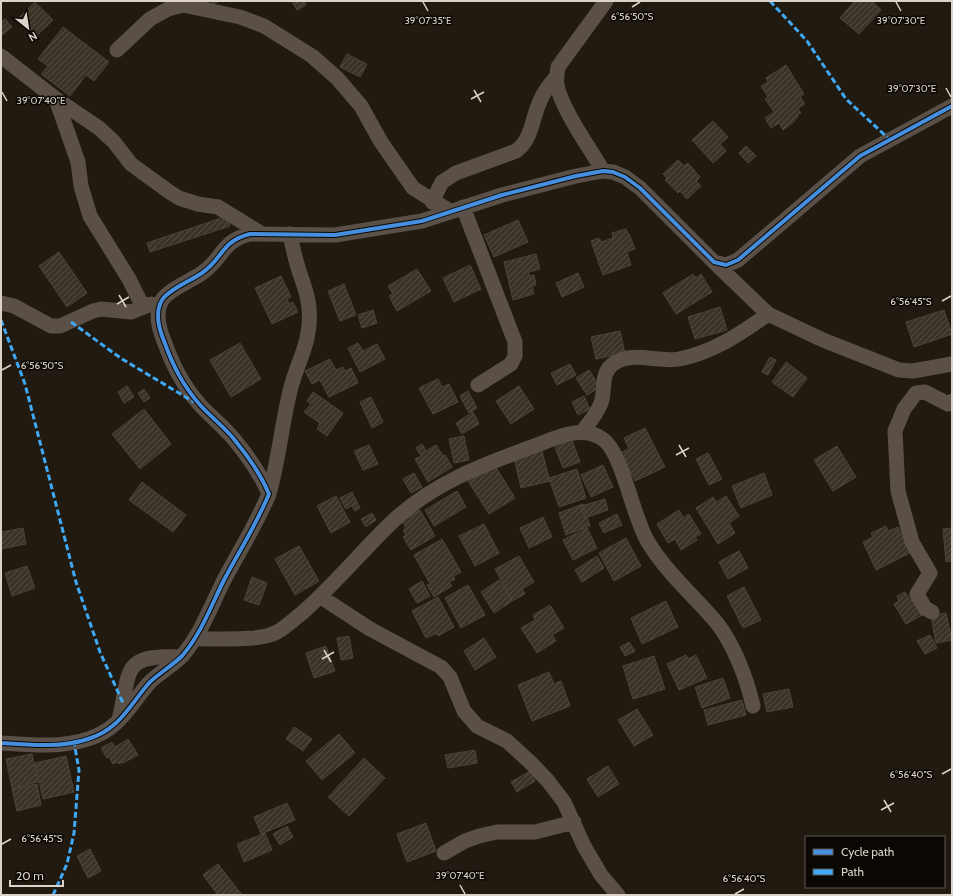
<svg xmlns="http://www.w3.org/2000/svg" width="953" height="896" font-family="Cabin,sans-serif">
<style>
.building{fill:url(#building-hatch);stroke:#49443a}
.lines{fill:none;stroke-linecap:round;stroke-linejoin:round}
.minor{stroke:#5a5047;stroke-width:15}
.quiet{stroke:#3fa9f5;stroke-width:3;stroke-dasharray:6 3;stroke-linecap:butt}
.cycleway-casing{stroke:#0b0702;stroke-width:6}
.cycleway{stroke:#468fdf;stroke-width:4}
.ticks{fill:none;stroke:#dbd3c9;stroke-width:1.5}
.ticks-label{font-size:10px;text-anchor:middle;fill:#dbd3c9;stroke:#0b0702;stroke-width:3;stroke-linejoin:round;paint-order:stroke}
</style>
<defs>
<pattern id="building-hatch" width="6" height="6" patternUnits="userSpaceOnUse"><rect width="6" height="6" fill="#3a3326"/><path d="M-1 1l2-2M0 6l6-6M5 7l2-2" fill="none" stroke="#565044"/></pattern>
</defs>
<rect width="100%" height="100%" fill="#201a10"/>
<path class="building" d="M 205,1 L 219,1 L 209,7 Z
M 292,1 L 304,1 L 306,5 L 297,10 Z
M 855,1 L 872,1 L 881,10 L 859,34 L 840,18 Z
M 35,2 L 53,20 L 36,36 L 19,18 Z
M 5,19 L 12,27 L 1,36 L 1,22 Z
M 63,27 L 109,62 L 94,81 L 86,75 L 70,96 L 41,74 L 48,66 L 38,59 Z
M 347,54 L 367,64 L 360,77 L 340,67 Z
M 786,65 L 804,94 L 800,97 L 805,104 L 798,108 L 801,113 L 797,115 L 798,117 L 794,120 L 795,121 L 783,130 L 779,123 L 771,128 L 765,118 L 774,112 L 765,99 L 768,97 L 761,86 L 768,82 L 766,78 Z
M 713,121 L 728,137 L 720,144 L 726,151 L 713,163 L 692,140 Z
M 746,146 L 756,156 L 748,163 L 739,153 Z
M 678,160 L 684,166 L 688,163 L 700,177 L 696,181 L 701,186 L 687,199 L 680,191 L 678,193 L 665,180 L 667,178 L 663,174 Z
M 227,216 L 230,226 L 150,252 L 147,243 Z
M 518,220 L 528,242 L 494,257 L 484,235 Z
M 626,229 L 628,234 L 629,234 L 635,249 L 627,252 L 631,265 L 603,275 L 591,241 L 599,238 L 601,242 L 613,238 L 612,233 Z
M 59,252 L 87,293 L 67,307 L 39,266 Z
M 536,254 L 540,269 L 529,272 L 529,276 L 534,275 L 536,285 L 532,286 L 534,294 L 513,300 L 504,262 Z
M 470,265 L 481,289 L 454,302 L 443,278 Z
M 417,269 L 431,291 L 397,311 L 389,296 L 393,294 L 388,286 Z
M 578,273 L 584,287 L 562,297 L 556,283 Z
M 693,274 L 696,278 L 701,274 L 712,292 L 676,314 L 663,293 Z
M 281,276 L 291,297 L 287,299 L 289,304 L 293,302 L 298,312 L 272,324 L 255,288 Z
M 344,284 L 356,315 L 340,321 L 328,291 Z
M 720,307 L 727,330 L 695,339 L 688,317 Z
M 373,310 L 377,323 L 362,328 L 358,315 Z
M 944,310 L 952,334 L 914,347 L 906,322 Z
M 620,331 L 625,353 L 596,359 L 591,337 Z
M 240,343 L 261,379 L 231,397 L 210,360 Z
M 358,343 L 363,351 L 377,344 L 385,359 L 360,372 L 348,348 Z
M 770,357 L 776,360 L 768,375 L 762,372 Z
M 330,359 L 336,370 L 343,367 L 345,371 L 351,368 L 358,383 L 329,397 L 320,380 L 312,384 L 305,371 Z
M 786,362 L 807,378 L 793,397 L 772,382 Z
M 570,364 L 576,375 L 557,385 L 551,373 Z
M 589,370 L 600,387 L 587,395 L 576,378 Z
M 438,379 L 442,387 L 449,384 L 458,402 L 433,414 L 419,388 Z
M 127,386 L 134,397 L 124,403 L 118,392 Z
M 519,386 L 534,409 L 511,424 L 496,401 Z
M 144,389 L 150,398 L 144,402 L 138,393 Z
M 468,391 L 477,408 L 469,413 L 460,396 Z
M 313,392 L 343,413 L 327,436 L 317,429 L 320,423 L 304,412 L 311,404 L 307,401 Z
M 584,396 L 590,409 L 578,415 L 572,402 Z
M 371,397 L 383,422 L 372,428 L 360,402 Z
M 144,409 L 171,444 L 140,469 L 112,434 Z
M 473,412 L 479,424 L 462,434 L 456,423 Z
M 645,428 L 665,467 L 635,481 L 620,453 L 629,449 L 624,438 Z
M 464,436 L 469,460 L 454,463 L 449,439 Z
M 572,440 L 580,462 L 563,468 L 555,447 Z
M 422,444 L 426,451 L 436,445 L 443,456 L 445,455 L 452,467 L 428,482 L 415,459 L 421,456 L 416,448 Z
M 369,445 L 378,464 L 363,470 L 354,451 Z
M 837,446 L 856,477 L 833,491 L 814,460 Z
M 542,451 L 550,481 L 521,488 L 514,458 Z
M 708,453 L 722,479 L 709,485 L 696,459 Z
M 494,464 L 515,498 L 489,514 L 468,481 Z
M 603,465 L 613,487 L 591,497 L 581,475 Z
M 577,469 L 586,498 L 559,507 L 549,478 Z
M 414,473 L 422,487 L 411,493 L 403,479 Z
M 764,473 L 772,495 L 741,508 L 732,486 Z
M 142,482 L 186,515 L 173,532 L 129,500 Z
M 457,491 L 466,507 L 434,526 L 425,510 Z
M 352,492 L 360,508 L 355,511 L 352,506 L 346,509 L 340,498 Z
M 336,496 L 350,522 L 331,533 L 317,506 Z
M 726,496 L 739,516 L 729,523 L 735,533 L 718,544 L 696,508 L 713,497 L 716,502 Z
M 605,499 L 608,510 L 585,518 L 581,506 Z
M 583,504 L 590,526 L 566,535 L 559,513 Z
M 420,510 L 435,536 L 411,550 L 403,537 L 406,535 L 403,530 L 406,528 L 402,521 Z
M 679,510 L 683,518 L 689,514 L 701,534 L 695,537 L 697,540 L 681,550 L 675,539 L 668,543 L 657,524 Z
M 372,513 L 376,520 L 366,527 L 361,519 Z
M 617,514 L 622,525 L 604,533 L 599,523 Z
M 543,517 L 552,537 L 529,548 L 520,528 Z
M 484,524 L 499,553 L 475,566 L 459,536 Z
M 886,526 L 888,531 L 898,527 L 910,553 L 876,570 L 863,542 L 873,537 L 871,533 Z
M 23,528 L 26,544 L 1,549 L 1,532 Z
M 587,528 L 597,548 L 573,560 L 563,540 Z
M 952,528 L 952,561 L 946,562 L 943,529 Z
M 626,538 L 641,566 L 614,581 L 599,553 Z
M 442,539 L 461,572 L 453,576 L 455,579 L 449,582 L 452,586 L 434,597 L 427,585 L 430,584 L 414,555 Z
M 299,546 L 319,581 L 295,595 L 275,559 Z
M 739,551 L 748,568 L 728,579 L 719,562 Z
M 519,556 L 534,582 L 522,589 L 525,594 L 512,601 L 495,569 Z
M 597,556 L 604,568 L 582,582 L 575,570 Z
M 27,566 L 35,588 L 12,596 L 5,573 Z
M 252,577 L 267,583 L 259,605 L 244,600 Z
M 499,580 L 512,601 L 494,613 L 481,592 Z
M 422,581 L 430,596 L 417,603 L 409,589 Z
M 468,585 L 485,615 L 461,628 L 445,598 Z
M 744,587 L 761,620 L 743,628 L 727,596 Z
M 905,592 L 910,599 L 916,595 L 926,613 L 906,624 L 894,604 L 899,601 L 897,596 Z
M 438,597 L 454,627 L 438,636 L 437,633 L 426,638 L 412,611 Z
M 666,601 L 678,627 L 642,644 L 631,618 Z
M 550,605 L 564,628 L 552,635 L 556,641 L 537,653 L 521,628 L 535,620 L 533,615 Z
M 946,613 L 952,640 L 936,643 L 931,616 Z
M 930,635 L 937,648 L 925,654 L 917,641 Z
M 349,636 L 353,658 L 341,660 L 337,638 Z
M 484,638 L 496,657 L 475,670 L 464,651 Z
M 629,642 L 635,651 L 625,656 L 620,647 Z
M 326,646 L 335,671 L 314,678 L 306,653 Z
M 686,655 L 688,659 L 696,655 L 707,678 L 679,690 L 667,664 Z
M 654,656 L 665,689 L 633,699 L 623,666 Z
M 549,672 L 554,684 L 561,681 L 570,706 L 532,721 L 518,685 Z
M 723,678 L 730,698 L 702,708 L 695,687 Z
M 789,689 L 793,707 L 767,712 L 763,694 Z
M 742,700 L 746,715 L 708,725 L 704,710 Z
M 637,709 L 653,735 L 634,746 L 618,720 Z
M 294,727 L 312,739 L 303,751 L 286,739 Z
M 339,734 L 355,753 L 322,780 L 306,761 Z
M 128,739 L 138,755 L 123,763 L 123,762 L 119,764 L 117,762 L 113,764 L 109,757 L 107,758 L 101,748 L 112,742 L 115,747 Z
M 475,750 L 477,763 L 448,768 L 445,755 Z
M 32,754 L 38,782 L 12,788 L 6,759 Z
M 66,756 L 74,792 L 43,799 L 35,763 Z
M 364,758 L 385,778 L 349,816 L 328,797 Z
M 608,766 L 619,784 L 598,797 L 587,779 Z
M 530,771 L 535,781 L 517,792 L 511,782 Z
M 37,784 L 41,805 L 17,811 L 12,789 Z
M 287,803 L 295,820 L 261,834 L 254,817 Z
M 426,823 L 436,851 L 407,862 L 397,834 Z
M 287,826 L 293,837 L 280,845 L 273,834 Z
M 265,833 L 272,850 L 244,862 L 237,844 Z
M 90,849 L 101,871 L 88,878 L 77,856 Z
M 218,864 L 242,895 L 218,895 L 203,875 Z"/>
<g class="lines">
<path class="minor" d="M 117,50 L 150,19 L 168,9 L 183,5 L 240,17 L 264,26 L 312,56 L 337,78 L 361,106 L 381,142 L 413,188 L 450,211
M 1,56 L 56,99 L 78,162 L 81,186 L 90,216 L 129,279 L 143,307
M 56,99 L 99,128 L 114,142 L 131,164 L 168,191 L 179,198 L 198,204 L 218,207 L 262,234
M 603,171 C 591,150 561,108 557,85 C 556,79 557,73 558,67 L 606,1
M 432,202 L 442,182 L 456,173 L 516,151 C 532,140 532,118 540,101 C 544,91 549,85 556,77
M 463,207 L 515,342 L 515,356 L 511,364 L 478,385
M 714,262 L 768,314 L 823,340 L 899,370 L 913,371 L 952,364
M 1,303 L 14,306 L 51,326 L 60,326 L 93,311 L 101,309 L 131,312 L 151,304
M 583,431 C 589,422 599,412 602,400 C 605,387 601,373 613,364 C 632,350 658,363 679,359 C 712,353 742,333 768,314
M 269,494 C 279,459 282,422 291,387 C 299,358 312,340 309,308 C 308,292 301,279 297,264 C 294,254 292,244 290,234
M 321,597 L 370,629 L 441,667 L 450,677 L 464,711 L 477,726 L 507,741 L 531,763 L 548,781 L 564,802 L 584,846 L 601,875 L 618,895
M 932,612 L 925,608 L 917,594 L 930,573 L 912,542 L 898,491 L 895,431 L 904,409 L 916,393 L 925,392 L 948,404 L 952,401
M 194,639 C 215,638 260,642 277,632 C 286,627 294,619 302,613 C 334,585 361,552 391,523 C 432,483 485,464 537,445 C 558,437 584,424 604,440 C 623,455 633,518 648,542 C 666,572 694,596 717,623 C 734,645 747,679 753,706
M 119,720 C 131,671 120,654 181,657
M 1,743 C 29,745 61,748 88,739 C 120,729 129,706 149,683 C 159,673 172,666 182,656 C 201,634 211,606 224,580 C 240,550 256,525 269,494 C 261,475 250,459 237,443 C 227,429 213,419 201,406 C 183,386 173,366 164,341 C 159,329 155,312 162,300 C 168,290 192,280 202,273 C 223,259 221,241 250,234 L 335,235 L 422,221 L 502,195 L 576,176 L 603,171 L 613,172 L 625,177 L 640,188 L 714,262 L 726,265 L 738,260 L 860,156 L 952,106
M 444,853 L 465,841 L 479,836 L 497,832 L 535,832 L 574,822"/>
<path class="quiet" d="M 770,1 L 807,41 L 846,99 L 889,139
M 1,320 L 25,384 L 76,582 L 100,652 L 123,703
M 71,322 L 122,359 L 194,402
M 53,895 L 67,864 L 74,833 L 79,770 L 74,742"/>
<defs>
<path id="cycleway" d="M 1,743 C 29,745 61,748 88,739 C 120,729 129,706 149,683 C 159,673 172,666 182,656 C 201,634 211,606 224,580 C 240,550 256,525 269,494 C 261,475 250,459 237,443 C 227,429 213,419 201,406 C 183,386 173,366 164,341 C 159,329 155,312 162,300 C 168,290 192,280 202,273 C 223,259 221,241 250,234 L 335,235 L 422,221 L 502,195 L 576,176 L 603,171 L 613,172 L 625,177 L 640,188 L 714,262 L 726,265 L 738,260 L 860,156 L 952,106"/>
</defs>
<use href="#cycleway" class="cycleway-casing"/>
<use href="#cycleway" class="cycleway"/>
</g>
<path class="ticks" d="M 423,2 L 428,11M 896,2 L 901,11M 632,7 L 640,2M 946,88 L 951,97M 474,90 L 481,102M 2,92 L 7,101M 471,99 L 484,92M 119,295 L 126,307M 942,301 L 951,296M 117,304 L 129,297M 2,370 L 11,365M 679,445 L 686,457M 676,455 L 689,448M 324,650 L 331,662M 322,659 L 334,652M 942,774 L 951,769M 884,800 L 891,812M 881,810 L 894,803M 2,844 L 11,839M 460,885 L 465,894M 735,894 L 744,889"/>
<g class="ticks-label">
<text x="632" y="20">6°56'50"S</text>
<text x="428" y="24">39°07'35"E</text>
<text x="901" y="24">39°07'30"E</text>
<text x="912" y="92">39°07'30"E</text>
<text x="41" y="104">39°07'40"E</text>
<text x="911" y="305">6°56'45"S</text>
<text x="42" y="369">6°56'50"S</text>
<text x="911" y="778">6°56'40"S</text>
<text x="42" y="842">6°56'45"S</text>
<text x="460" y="879">39°07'40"E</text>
<text x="744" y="882">6°56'40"S</text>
</g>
<rect width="953" height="896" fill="none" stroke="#dbd3c9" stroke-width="4"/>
<rect x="805" y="836" width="140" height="52" fill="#0b0702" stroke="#5e5952"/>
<rect x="813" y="849" width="20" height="6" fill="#468fdf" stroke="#5e5952"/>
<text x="841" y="856" font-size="12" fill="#dbd3c9">Cycle path</text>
<rect x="813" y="869" width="20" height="6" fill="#3fa9f5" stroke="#5e5952"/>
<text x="841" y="876" font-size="12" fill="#dbd3c9">Path</text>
<g transform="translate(28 28) rotate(150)" stroke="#0b0702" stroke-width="3" paint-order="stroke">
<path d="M0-3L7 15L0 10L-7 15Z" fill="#dbd3c9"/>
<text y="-6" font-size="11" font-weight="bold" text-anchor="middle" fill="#dbd3c9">N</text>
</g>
<path d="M10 880v6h53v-6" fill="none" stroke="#dbd3c9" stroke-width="2"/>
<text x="16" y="880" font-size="12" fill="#dbd3c9" stroke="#0b0702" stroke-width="3" paint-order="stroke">20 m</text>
</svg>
